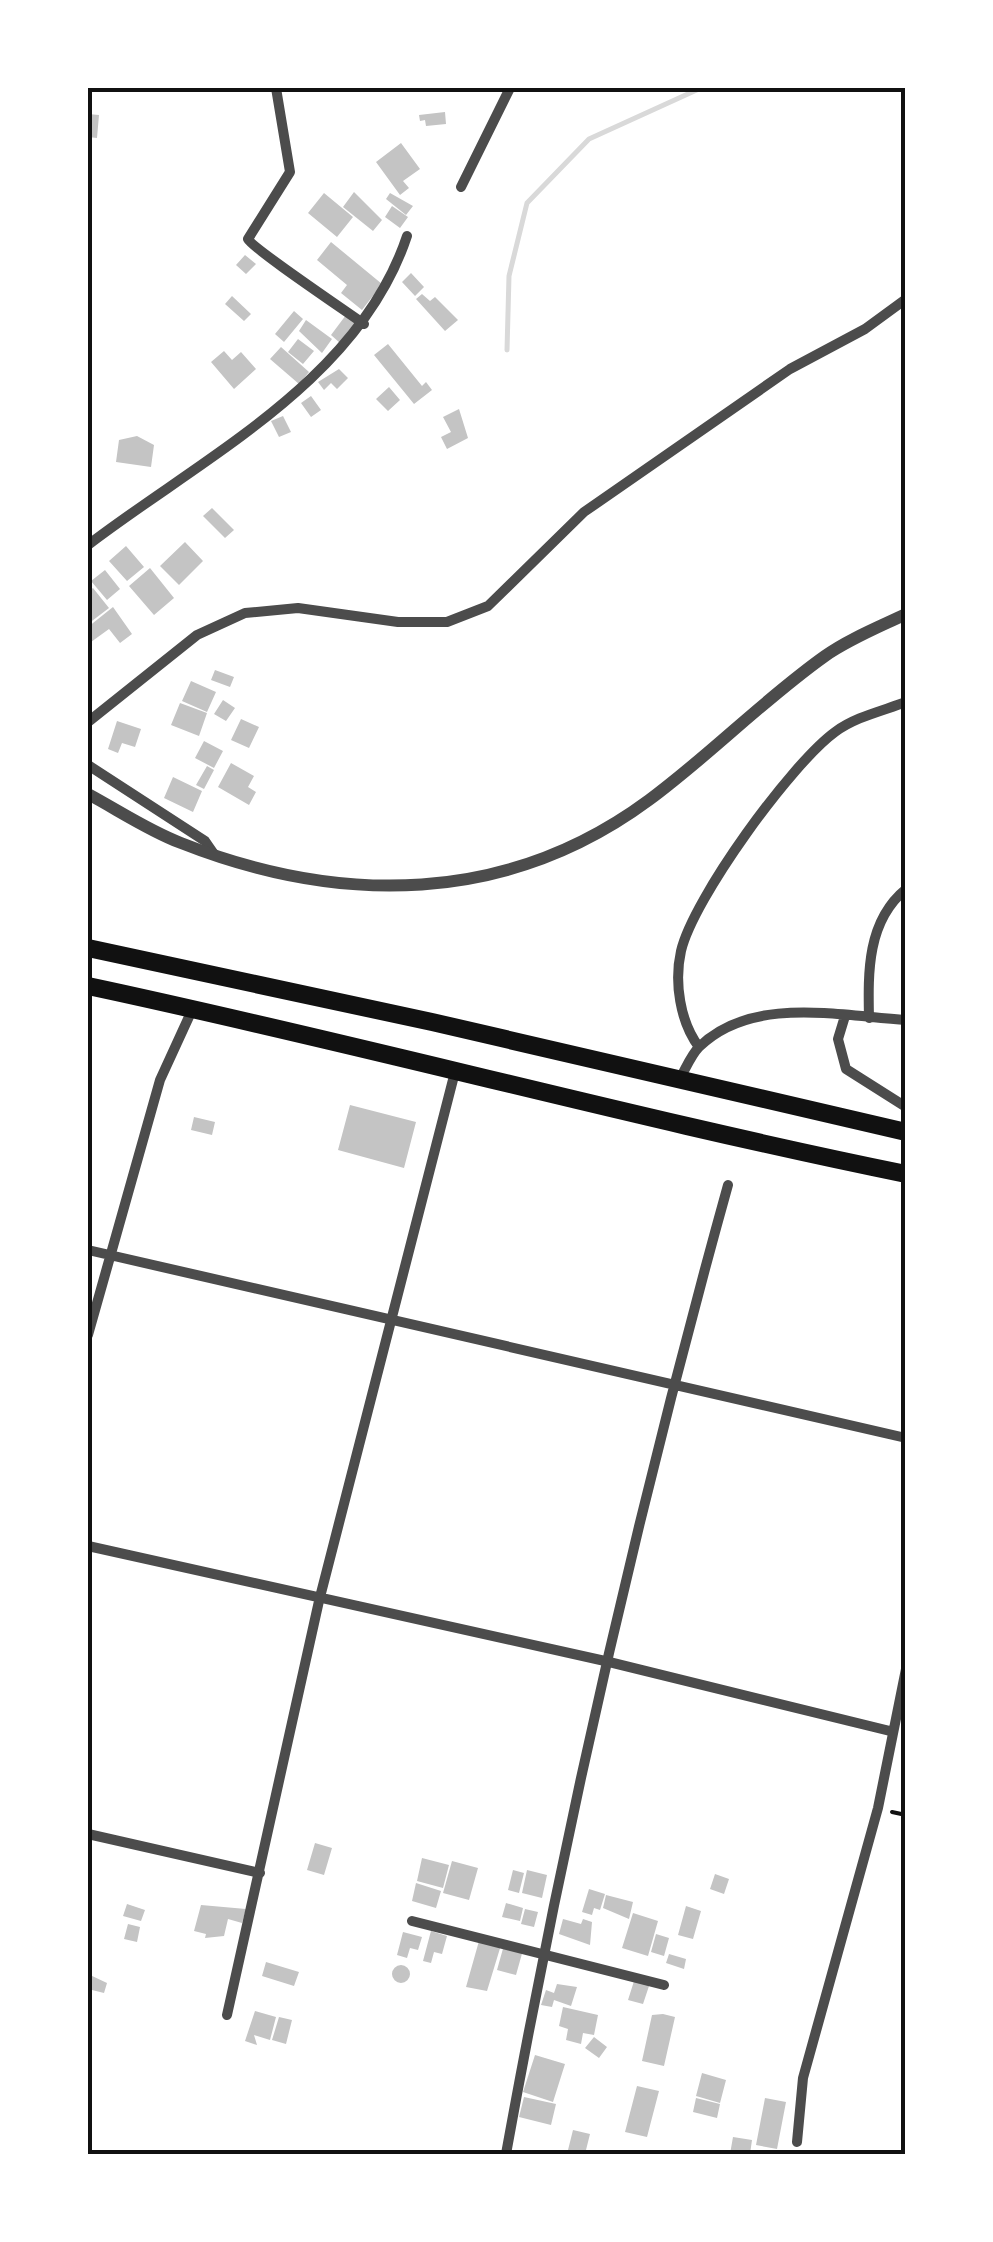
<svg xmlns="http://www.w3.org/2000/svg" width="993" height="2242" font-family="'Source Sans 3',sans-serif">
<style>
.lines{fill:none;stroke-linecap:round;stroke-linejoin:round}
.stream{stroke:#d9d9d9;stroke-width:5}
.building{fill:#c4c4c4}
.path{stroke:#111;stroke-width:4}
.minor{stroke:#4c4c4c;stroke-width:10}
.tertiary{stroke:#4c4c4c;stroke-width:12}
.trunk{stroke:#111;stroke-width:18}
.neatline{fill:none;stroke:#111;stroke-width:4}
</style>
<rect width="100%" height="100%" fill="#fff"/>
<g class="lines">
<path class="stream" d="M 507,350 L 509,276 L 527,203 L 589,139 L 701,88"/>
</g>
<path class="building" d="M 445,112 L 446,124 L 426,126 L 425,120 L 420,121 L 419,115 Z
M 88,114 L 99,115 L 97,138 L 88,137 Z
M 401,143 L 420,169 L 403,181 L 409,188 L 400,195 L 376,162 Z
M 354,192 L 382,220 L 373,231 L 343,207 Z
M 324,193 L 353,217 L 337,237 L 308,213 Z
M 390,193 L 413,206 L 406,215 L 386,199 Z
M 392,206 L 408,217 L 400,228 L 385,217 Z
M 331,242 L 382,284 L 362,310 L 341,293 L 347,285 L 317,260 Z
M 245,255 L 256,264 L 246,274 L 236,265 Z
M 411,273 L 424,287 L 415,296 L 402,282 Z
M 422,294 L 430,301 L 435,297 L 458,320 L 445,331 L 416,299 Z
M 232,296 L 251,314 L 244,321 L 225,304 Z
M 294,311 L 303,319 L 284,342 L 275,334 Z
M 346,315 L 356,323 L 340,343 L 331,335 Z
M 306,320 L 332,339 L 322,353 L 299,331 Z
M 298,339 L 314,351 L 303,364 L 288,352 Z
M 388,344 L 422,386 L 426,382 L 432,390 L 414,404 L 374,355 Z
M 281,347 L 309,372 L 299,384 L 270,359 Z
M 224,351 L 232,360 L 241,352 L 256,369 L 234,389 L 211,362 Z
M 339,369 L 348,378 L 337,389 L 331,383 L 324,390 L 318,382 Z
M 389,387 L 400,400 L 388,411 L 376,399 Z
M 311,396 L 321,410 L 311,417 L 301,403 Z
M 459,409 L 468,438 L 447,449 L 441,437 L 451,432 L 443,417 Z
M 283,416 L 291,432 L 279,437 L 271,421 Z
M 137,436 L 154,445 L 151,467 L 116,462 L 119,440 Z
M 212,508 L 234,530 L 225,538 L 203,516 Z
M 185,542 L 203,561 L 179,585 L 160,566 Z
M 126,546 L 144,567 L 127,581 L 109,561 Z
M 150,568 L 174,598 L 154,615 L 129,586 Z
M 105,570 L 120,589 L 107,600 L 91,581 Z
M 93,588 L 109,608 L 88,624 L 88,592 Z
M 113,607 L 132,634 L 120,643 L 109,629 L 91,642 L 88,627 Z
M 215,670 L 234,677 L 230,687 L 211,680 Z
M 191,681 L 216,692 L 207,712 L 182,701 Z
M 223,700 L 235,708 L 226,721 L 214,714 Z
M 180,703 L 207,713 L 199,736 L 171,725 Z
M 241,719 L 259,727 L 249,748 L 231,740 Z
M 117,721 L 141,729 L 135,747 L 122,743 L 118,753 L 108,749 Z
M 204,741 L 223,751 L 214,768 L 195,758 Z
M 231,763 L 254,776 L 248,787 L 256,792 L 249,805 L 218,787 Z
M 207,766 L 214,770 L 204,789 L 196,785 Z
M 173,777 L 202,791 L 193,812 L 164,798 Z
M 350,1105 L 416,1122 L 404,1168 L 338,1150 Z
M 194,1117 L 215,1122 L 212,1135 L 191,1130 Z
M 315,1843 L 332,1848 L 324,1875 L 307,1870 Z
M 422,1858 L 449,1865 L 443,1888 L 417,1881 Z
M 452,1861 L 478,1868 L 469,1900 L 443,1893 Z
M 513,1870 L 524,1873 L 519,1893 L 508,1890 Z
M 527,1870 L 547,1875 L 542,1898 L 522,1893 Z
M 715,1874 L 729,1879 L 724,1894 L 710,1889 Z
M 416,1883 L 441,1891 L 436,1908 L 412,1901 Z
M 589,1889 L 605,1894 L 600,1910 L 594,1908 L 592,1915 L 582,1912 Z
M 606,1895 L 633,1902 L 629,1919 L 603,1908 Z
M 506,1903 L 523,1908 L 520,1921 L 502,1917 Z
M 127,1904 L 145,1910 L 141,1921 L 123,1916 Z
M 201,1905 L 246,1909 L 242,1923 L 228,1919 L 224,1936 L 205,1938 L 206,1934 L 194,1931 Z
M 686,1906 L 701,1911 L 693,1939 L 678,1935 Z
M 525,1909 L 538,1912 L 534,1927 L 521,1924 Z
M 633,1913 L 658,1921 L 648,1956 L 622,1948 Z
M 563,1919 L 581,1924 L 583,1919 L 592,1922 L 590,1945 L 559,1934 Z
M 128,1924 L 140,1927 L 137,1942 L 124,1939 Z
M 431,1931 L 447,1936 L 442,1954 L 434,1952 L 431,1963 L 423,1961 Z
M 403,1932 L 422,1937 L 418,1950 L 410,1948 L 407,1958 L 397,1955 Z
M 656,1934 L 669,1938 L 664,1956 L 651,1952 Z
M 479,1941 L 501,1945 L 487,1991 L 466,1987 Z
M 504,1945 L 523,1950 L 516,1975 L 497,1970 Z
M 669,1954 L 686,1959 L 684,1969 L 666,1963 Z
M 266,1962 L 299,1972 L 294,1986 L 262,1976 Z
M392 1974a9 9 0 1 1 18 0a9 9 0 1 1-18 0Z
M 90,1975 L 107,1983 L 104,1993 L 88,1989 Z
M 635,1978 L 650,1983 L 643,2004 L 628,2000 Z
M 557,1984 L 577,1987 L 571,2006 L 554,2000 L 552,2007 L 541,2005 L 546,1990 L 554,1993 Z
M 563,2007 L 598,2015 L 594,2035 L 583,2033 L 581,2044 L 566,2040 L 568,2029 L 559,2026 Z
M 255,2011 L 276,2017 L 270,2040 L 254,2035 L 257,2045 L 245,2041 Z
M 663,2014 L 675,2017 L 664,2066 L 642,2061 L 652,2015 Z
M 279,2017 L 292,2020 L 286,2044 L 272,2040 Z
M 594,2037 L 607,2047 L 599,2058 L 585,2048 Z
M 535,2055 L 565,2064 L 553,2102 L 523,2092 Z
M 702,2073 L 726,2080 L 720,2103 L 696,2096 Z
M 637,2086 L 659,2091 L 647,2137 L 625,2132 Z
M 524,2097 L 556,2104 L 551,2125 L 519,2117 Z
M 696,2098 L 720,2104 L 717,2118 L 693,2112 Z
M 765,2098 L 786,2102 L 777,2149 L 756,2145 Z
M 573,2130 L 590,2134 L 585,2154 L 567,2154 Z
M 733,2137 L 752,2140 L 750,2154 L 730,2154 Z"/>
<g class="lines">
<path class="path" d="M 892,1812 L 906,1815"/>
<path class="minor" d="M 276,88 L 290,172 L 248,239 C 252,248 346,311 364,324
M 461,187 L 510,88
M 88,545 C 203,457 359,381 407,236
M 88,722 L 197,635 L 245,613 L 298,608 L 398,622 L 447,622 L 488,606 L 584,512 L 790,369 L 865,329 L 906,299
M 88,765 L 205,841 L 214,854
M 845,1016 L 838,1039 L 846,1069 L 906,1107
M 869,1018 C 868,972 867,921 906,889
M 699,1047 C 680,1022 674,982 681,951 C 693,899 791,764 835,732 C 855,717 882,711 906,702
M 679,1080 C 685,1070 691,1055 699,1047 C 752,995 840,1016 906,1020
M 88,1250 L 906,1438
M 88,1335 L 160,1080 L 193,1008
M 88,1546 L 605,1661 L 890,1731
M 88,1834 L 260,1873
M 412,1921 L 664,1985
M 227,2015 L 319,1601 L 456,1068
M 797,2142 L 803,2078 L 878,1808 L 906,1669
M 506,2154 C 565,1828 639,1505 728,1185"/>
<path class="tertiary" d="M 88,794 C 118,810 149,831 181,843 C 341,906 507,905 649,800 C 710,755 763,700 825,656 C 849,639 879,627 906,614"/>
<path class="trunk" d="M 88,948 L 432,1022 L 906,1132
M 88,986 C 361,1044 631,1118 906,1174"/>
</g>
<rect width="993" height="2242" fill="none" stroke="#ffffff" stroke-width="180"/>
<rect x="90" y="90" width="813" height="2062" class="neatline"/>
</svg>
